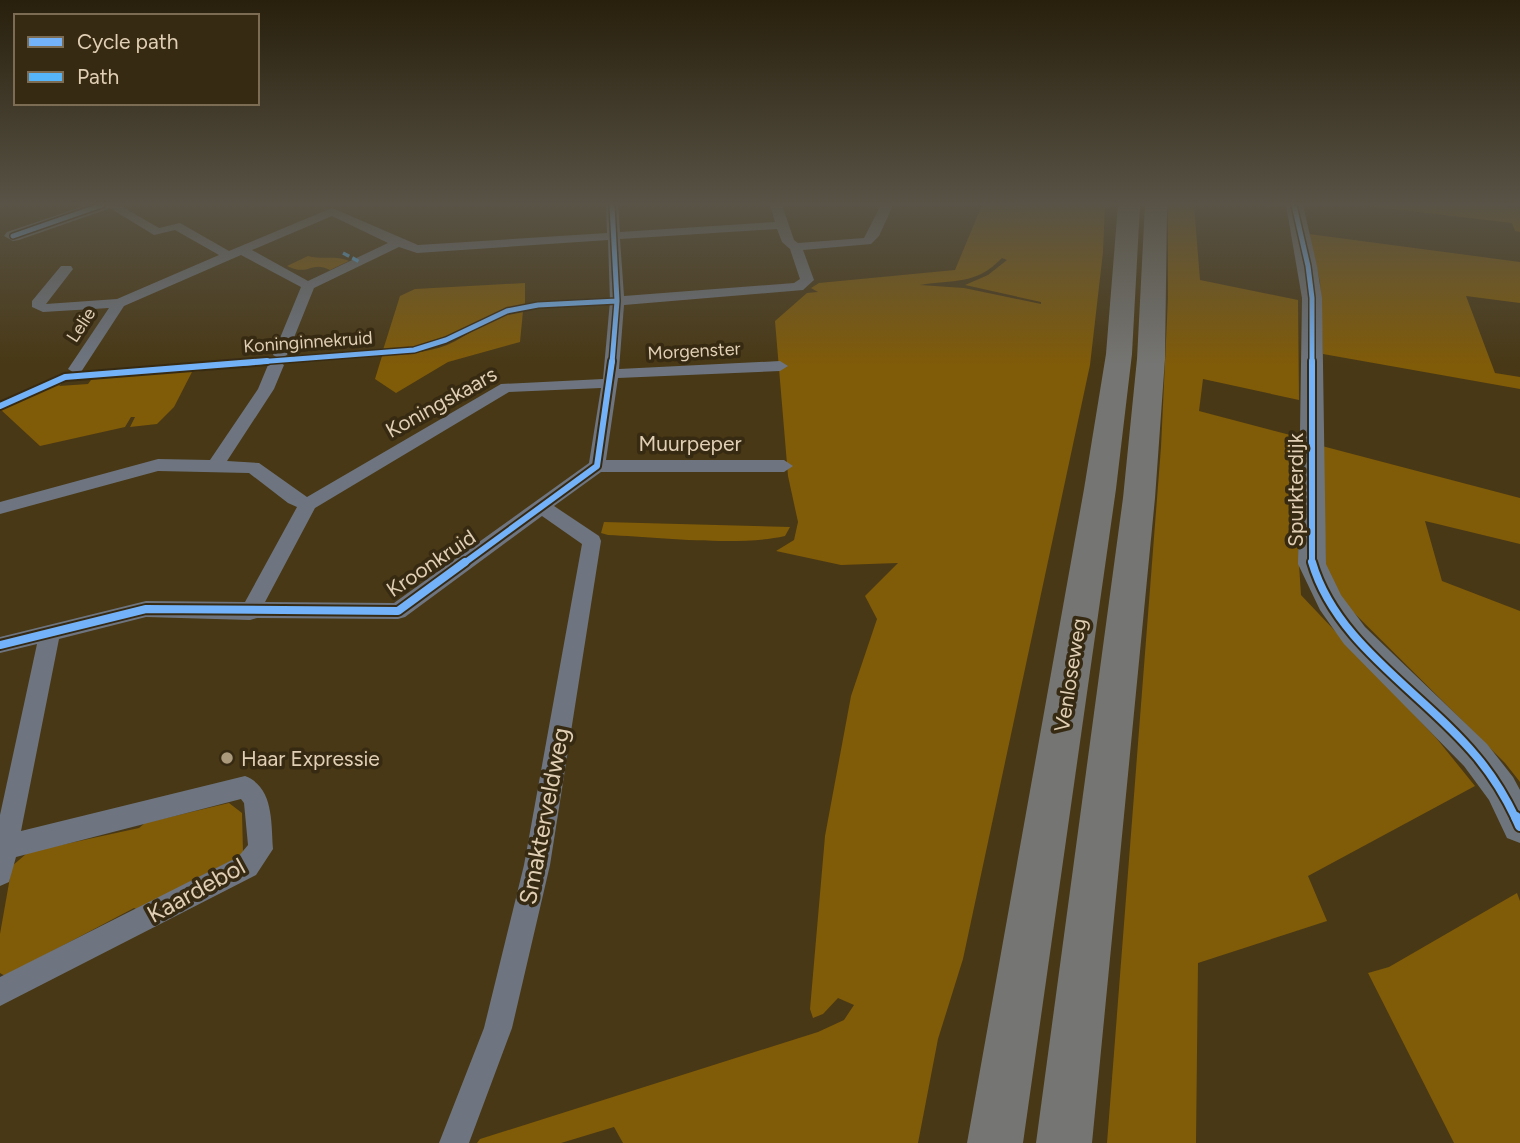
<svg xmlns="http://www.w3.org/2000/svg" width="1520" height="1143" font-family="Figtree,sans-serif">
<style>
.green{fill:#805b08;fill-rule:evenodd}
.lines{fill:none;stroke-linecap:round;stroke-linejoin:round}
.street{fill:#6e7580;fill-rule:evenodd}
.secondary{fill:#6f757d;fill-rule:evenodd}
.highway{fill:#757573;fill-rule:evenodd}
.quiet{stroke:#56b5f8;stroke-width:3.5;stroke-dasharray:7 3.5;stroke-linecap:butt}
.cycleway-far3-casing{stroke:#372a13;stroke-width:8}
.cycleway-far2-casing{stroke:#372a13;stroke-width:10}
.cycleway-far1-casing{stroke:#372a13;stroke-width:12}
.cycleway-casing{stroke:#372a13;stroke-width:14}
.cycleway-far3{stroke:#73b2f8;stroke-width:5}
.cycleway-far2{stroke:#73b2f8;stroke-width:6}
.cycleway-far1{stroke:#73b2f8;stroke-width:8}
.cycleway{stroke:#73b2f8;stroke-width:10}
.poi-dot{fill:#ab9a7c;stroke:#372a13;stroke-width:2.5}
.labels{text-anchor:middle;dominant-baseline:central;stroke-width:7;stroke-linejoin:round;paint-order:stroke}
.far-street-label{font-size:18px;fill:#e0cfb4;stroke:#372a13}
.street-label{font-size:21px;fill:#e0cfb4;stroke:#372a13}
.poi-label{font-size:21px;fill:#e0cfb4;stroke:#372a13;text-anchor:start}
.near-street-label{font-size:24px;fill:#e0cfb4;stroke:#372a13}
</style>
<rect width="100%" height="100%" fill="#483815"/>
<path class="green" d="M 982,205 L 1105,205 L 1103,252 L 1090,365 L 963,959 L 938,1039 L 918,1143 L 623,1143 L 614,1127 L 561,1143 L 477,1143 L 480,1139 L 818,1032 L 844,1020 L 854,1005 L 838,998 L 823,1014 L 813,1018 L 810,1009 L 825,836 L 851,696 L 877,619 L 865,596 L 898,563 L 841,565 L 776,551 L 794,540 L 798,522 L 788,476 L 775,321 L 807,293 L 818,292 L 811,288 L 819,283 L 955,270 ZM 1002,258 L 1007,260 L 988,275 L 965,285 L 1041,302 L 1041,304 L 964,288 L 920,285 C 953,279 975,286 1002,258 Z
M 1168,205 L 1194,205 L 1200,280 L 1298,300 L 1299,400 L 1203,379 L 1199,411 L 1298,437 L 1296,517 L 1301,595 L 1437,739 L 1475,786 L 1308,876 L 1327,921 L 1198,963 L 1196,1143 L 1107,1143 L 1161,447 L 1168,298 Z
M 1358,205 L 1506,205 L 1507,207 L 1520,209 L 1520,232 L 1515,231 L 1512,223 Z
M 1309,234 L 1520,262 L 1520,303 L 1466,296 L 1495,373 L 1520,377 L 1520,389 L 1323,354 L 1320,282 Z
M 308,256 C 322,260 337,255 349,261 L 330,270 C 311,260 309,277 287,266 Z
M 525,283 L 525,306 C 493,309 472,331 444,341 C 424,347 404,348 383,350 L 400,296 L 415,289 Z
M 523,311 L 520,342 L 448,362 L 396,393 L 375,379 L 382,356 C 404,354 426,353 447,345 C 473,334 493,312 523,311 Z
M 222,366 L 220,369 L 192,372 L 174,407 L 157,424 L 130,427 L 135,417 L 131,417 L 125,427 L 40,446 L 0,409 L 65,381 L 59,386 L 88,384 L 94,376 Z
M 1322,446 L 1520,498 L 1520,544 L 1425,521 L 1442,581 L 1520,611 L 1520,782 L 1505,763 L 1333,592 L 1326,568 Z
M 604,522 L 790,527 L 785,536 C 738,547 658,537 608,535 L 601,533 Z
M 229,803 L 242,813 L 243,852 L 229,869 L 143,912 L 134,908 L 5,976 L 0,973 L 0,934 L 12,866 L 33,848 L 47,848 L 139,828 L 145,823 Z
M 1517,893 L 1520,901 L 1520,1143 L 1454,1143 L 1368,973 L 1389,967 Z"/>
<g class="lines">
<path class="street" d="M 105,205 L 119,205 L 159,228 L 180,223 L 229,251 L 332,208 L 418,245 L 607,233 L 606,205 L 618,205 L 620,232 L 775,222 L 770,205 L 782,205 L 794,240 L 798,243 L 864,238 L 881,205 L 893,205 L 879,236 L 871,244 L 803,250 L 814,280 L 803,290 L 624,305 L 619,369 L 780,361 L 788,366 L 780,371 L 618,378 L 606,460 L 784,460 L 793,466 L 784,472 L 601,472 L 554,506 L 599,536 L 601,541 L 550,865 L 512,1028 L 469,1143 L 439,1143 L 484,1028 L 524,865 L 582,544 L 542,516 L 405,617 L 398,619 L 257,618 L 250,620 L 146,617 L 59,639 L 21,831 L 245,776 C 274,787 271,823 273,849 L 256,875 L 0,1006 L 0,977 L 238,857 L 248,845 L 244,803 L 241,799 L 16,857 L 9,882 L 0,886 L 0,815 L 37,644 L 0,653 L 0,637 L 146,601 L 245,602 L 297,507 L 288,503 L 249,473 L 158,471 L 0,514 L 0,502 L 158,459 L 210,460 L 258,389 L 268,365 L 276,360 L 284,365 L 274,389 L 227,461 L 259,463 L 307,497 L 501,384 L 603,379 L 610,301 L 608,240 L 417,253 L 399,247 L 314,288 L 287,355 L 280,359 L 273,355 L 301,287 L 241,255 L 124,306 L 81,372 L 76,374 L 68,369 L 109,308 L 43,312 L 32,307 L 32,301 L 61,266 L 71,266 L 73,269 L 46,304 L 117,299 L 219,255 L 175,230 L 154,235 ZM 332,216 L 388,243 L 308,281 L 252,250 ZM 777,229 L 782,242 L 790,249 L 800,279 L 794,283 L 624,296 L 620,239 ZM 601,388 L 589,463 L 394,603 L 265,602 L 315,508 L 509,392 Z"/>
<path class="secondary" d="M 87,205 L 111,205 L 108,209 L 19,240 L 13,241 L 4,236 L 7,232 Z
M 1286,205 L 1303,205 L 1317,266 L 1322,298 L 1326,564 L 1341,595 L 1365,627 L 1487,744 L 1513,777 L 1520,790 L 1520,843 L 1507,838 L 1489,800 L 1464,766 L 1344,644 L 1320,610 L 1298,564 L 1302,298 Z"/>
<path class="highway" d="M 1118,205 L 1140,205 L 1132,354 L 1116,489 L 1023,1143 L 967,1143 L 1084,489 L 1106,354 Z
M 1145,205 L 1167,205 L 1165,359 L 1155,498 L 1092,1143 L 1036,1143 L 1123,498 L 1137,359 Z"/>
<path class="quiet" d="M 343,253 L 360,262"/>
<defs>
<path id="cycleway-far3" d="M 1294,205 L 1308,266 L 1312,298 L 1312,363
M 13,236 L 102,205
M 245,363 L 414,350 L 446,340 L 507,311 L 538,305 L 617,301
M 612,363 L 617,301 L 612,205"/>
<path id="cycleway-far2" d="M 1312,361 L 1312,564
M 0,406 L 65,377 L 267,361
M 463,564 L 597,466 L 612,361"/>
<path id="cycleway-far1" d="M 1312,562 C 1336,645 1424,693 1476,756 C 1493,776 1505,796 1516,819
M 0,645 L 146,609 L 398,611 L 465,562"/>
<path id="cycleway" d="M 1516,817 L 1520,826"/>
</defs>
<use href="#cycleway-far3" class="cycleway-far3-casing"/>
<use href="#cycleway-far2" class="cycleway-far2-casing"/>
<use href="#cycleway-far1" class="cycleway-far1-casing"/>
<use href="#cycleway" class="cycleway-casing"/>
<use href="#cycleway-far3" class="cycleway-far3"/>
<use href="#cycleway-far2" class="cycleway-far2"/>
<use href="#cycleway-far1" class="cycleway-far1"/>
<use href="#cycleway" class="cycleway"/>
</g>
<linearGradient id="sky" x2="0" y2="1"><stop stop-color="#281f0c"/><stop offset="0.56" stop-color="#585346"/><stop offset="1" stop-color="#585346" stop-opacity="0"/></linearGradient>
<rect width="1520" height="365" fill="url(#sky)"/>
<circle class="poi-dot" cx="227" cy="758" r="7"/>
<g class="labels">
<g class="far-street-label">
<text transform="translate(81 325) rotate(-57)">Lelie</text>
<text transform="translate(308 342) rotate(-4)">Koninginnekruid</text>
<text transform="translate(694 351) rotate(-3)">Morgenster</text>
</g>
<g class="street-label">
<text transform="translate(441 402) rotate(-29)">Koningskaars</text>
<text x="690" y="443">Muurpeper</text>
<text transform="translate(1295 490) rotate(-90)">Spurkterdijk</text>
<text transform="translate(431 563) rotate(-34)">Kroonkruid</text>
<text transform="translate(1070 675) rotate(-81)">Venloseweg</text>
</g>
<g class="poi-label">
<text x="241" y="758">Haar Expressie</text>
</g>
<g class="near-street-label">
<text transform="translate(544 816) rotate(-79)">Smakterveldweg</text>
<text transform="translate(196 890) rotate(-29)">Kaardebol</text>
</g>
</g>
<rect x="14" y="14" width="245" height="91" fill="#372a13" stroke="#7b6c53" stroke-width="2"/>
<rect x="28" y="37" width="35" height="10" fill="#73b2f8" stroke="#7b6c53" stroke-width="2"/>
<text x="77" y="49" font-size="21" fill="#e0cfb4">Cycle path</text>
<rect x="28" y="72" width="35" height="10" fill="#56b5f8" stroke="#7b6c53" stroke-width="2"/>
<text x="77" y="84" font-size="21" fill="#e0cfb4">Path</text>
</svg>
